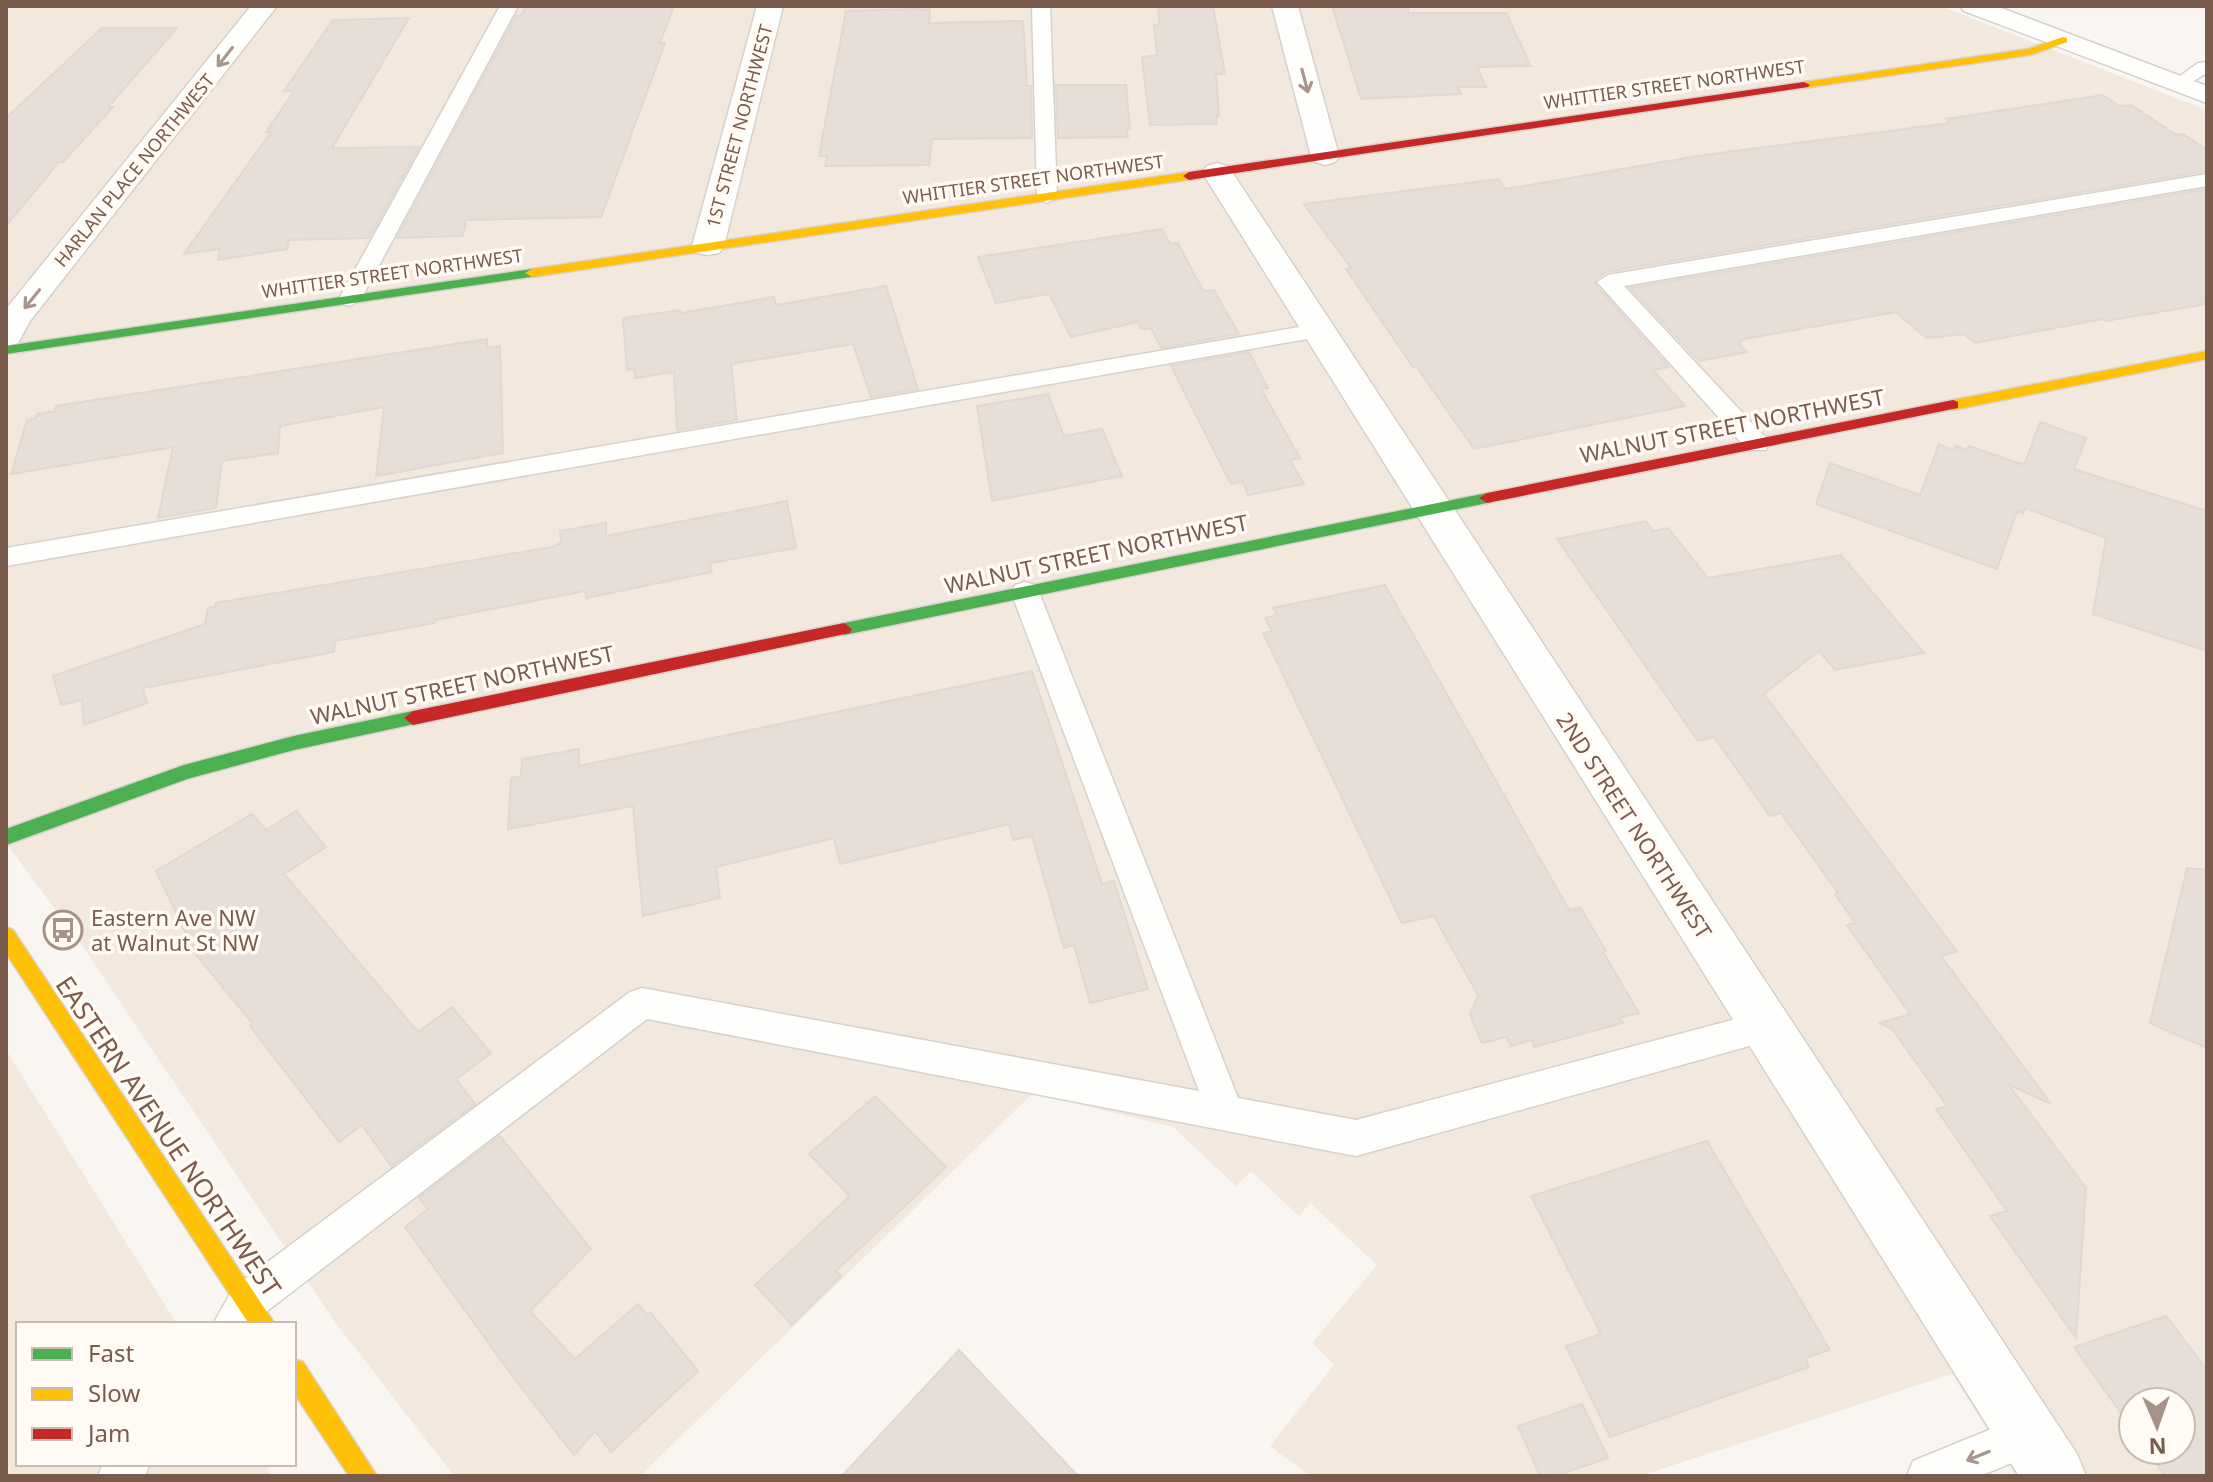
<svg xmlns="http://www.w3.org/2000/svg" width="2213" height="1482" font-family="'Noto Sans',sans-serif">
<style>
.residential{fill:#f2e8de;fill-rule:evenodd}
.building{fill:#e6ded7;stroke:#e2d8d2;stroke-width:2}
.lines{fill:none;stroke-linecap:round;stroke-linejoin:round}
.lane-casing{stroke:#d7d1cb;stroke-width:3}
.street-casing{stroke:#d7d1cb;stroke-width:3}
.fast-casing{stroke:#d9d2cb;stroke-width:3}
.slow-casing{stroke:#d9d2cb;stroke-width:3}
.jam-casing{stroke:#d9d2cb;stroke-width:3}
.lane{fill:#fefefd;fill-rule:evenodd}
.street{fill:#fefefd;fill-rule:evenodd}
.fast{fill:#4caf50;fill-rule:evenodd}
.slow{fill:#ffc107;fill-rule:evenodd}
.jam{fill:#c62828;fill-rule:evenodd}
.oneway{stroke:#a8958b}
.labels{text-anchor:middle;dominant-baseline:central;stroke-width:7;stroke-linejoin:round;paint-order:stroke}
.far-street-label{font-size:18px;fill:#7a5c4d;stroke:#fffaf3}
.street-label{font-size:22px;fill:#7a5c4d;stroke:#fffaf3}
.poi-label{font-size:22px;fill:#7a5c4d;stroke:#fffaf3;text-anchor:start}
.near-street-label{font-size:26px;fill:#7a5c4d;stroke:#fffaf3}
</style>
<rect width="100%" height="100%" fill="#f9f5f0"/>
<path class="residential" d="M 6,6 L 1940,6 L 2207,110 L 2207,1476 L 2016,1476 L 1952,1374 L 1640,1476 L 1310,1476 L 1270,1446 L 1334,1365 L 1312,1343 L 1377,1265 L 1310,1203 L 1299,1216 L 1251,1171 L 1236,1186 L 1173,1127 L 1033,1093 L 640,1476 L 454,1476 L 335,1322 L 84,948 L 6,843 ZM 2133,1402 L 2181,1402 L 2181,1450 L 2133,1450 Z
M 6,1050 L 177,1324 L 18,1324 L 18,1464 L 265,1464 L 272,1476 L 6,1476 Z"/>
<path class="building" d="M 526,6 L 674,6 L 660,43 L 665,43 L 601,217 L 466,220 L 463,236 L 397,238 L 516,16 L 521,16 Z
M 1158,6 L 1213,6 L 1225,74 L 1216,74 L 1219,116 L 1216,116 L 1217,124 L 1150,125 L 1142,57 L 1157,55 L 1154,25 L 1160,25 Z
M 1332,6 L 1407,6 L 1409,13 L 1506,13 L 1531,66 L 1477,67 L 1486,87 L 1458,87 L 1461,94 L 1361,99 Z
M 918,9 L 930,10 L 929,23 L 1023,21 L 1027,86 L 1031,86 L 1032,138 L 932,139 L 929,165 L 825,166 L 827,156 L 819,156 L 846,11 Z
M 409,18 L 332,148 L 419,147 L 369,238 L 289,240 L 287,249 L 218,260 L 220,249 L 184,254 L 271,132 L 266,132 L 294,91 L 284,91 L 333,20 Z
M 102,28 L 177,28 L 108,107 L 113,107 L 63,162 L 59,162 L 6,226 L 6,118 Z
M 1056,85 L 1126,85 L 1130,129 L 1127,129 L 1128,137 L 1058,138 Z
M 2103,95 L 2119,106 L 2131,105 L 2176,135 L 2183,134 L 2207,150 L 2207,171 L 1606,272 L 1595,279 L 1595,284 L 1669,367 L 1653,370 L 1685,406 L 1474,449 L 1416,366 L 1413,367 L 1346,269 L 1351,268 L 1304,204 L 1498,179 L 1506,189 L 1697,156 L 1950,123 L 1946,119 Z
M 2207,189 L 2207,304 L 2106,321 L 2103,319 L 1975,343 L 1964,334 L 1926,338 L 1896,312 L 1739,340 L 1741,342 L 1738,343 L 1747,352 L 1699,361 L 1630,288 Z
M 1162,229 L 1170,244 L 1178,243 L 1203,291 L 1214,290 L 1239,334 L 1161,348 L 1151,328 L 1141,329 L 1138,322 L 1071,337 L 1049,294 L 996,303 L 978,257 Z
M 886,286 L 918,389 L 871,397 L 853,344 L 731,364 L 737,420 L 677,430 L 674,372 L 635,378 L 634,368 L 627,370 L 623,318 L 680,310 L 681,313 L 774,297 L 776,305 Z
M 487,339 L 487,348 L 500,346 L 503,453 L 376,476 L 384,407 L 280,426 L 278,453 L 222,461 L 216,508 L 158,518 L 173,447 L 11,474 L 27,420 L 35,418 L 37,414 L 55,411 L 56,406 Z
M 1249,352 L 1268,388 L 1261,389 L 1300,458 L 1290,460 L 1304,484 L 1248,495 L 1243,482 L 1231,484 L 1171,366 Z
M 1048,394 L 1064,436 L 1102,429 L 1122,476 L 992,501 L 977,406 Z
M 2040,422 L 2086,438 L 2074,469 L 2207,511 L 2207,651 L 2093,614 L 2106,538 L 2025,508 L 2023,513 L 2017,511 L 1997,569 L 1816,504 L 1830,463 L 1920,495 L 1939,444 L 1954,450 L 1956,446 L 1967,450 L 1969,446 L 2024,465 Z
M 787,501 L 796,548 L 710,563 L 712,572 L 586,598 L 585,591 L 435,620 L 434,623 L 335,641 L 334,652 L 143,688 L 147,703 L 84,725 L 82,700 L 61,705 L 53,676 L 205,624 L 208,608 L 215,607 L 216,603 L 552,547 L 561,543 L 560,531 L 606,523 L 606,536 Z
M 1646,521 L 1653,531 L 1668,528 L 1708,578 L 1841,555 L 1924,653 L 1835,670 L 1819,651 L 1764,694 L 1957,952 L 1941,956 L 2051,1104 L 2008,1084 L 2086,1188 L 2076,1338 L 1990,1216 L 2007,1211 L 1936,1109 L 1947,1106 L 1892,1029 L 1880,1023 L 1910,1014 L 1847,925 L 1855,923 L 1835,894 L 1838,893 L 1781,813 L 1770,816 L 1714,737 L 1698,741 L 1557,539 Z
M 1385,585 L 1569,910 L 1580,907 L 1606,951 L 1603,952 L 1639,1013 L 1619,1018 L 1623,1023 L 1534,1047 L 1532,1040 L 1511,1046 L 1506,1037 L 1482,1043 L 1470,1015 L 1478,995 L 1434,916 L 1402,923 L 1263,633 L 1272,631 L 1265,618 L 1277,615 L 1273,608 Z
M 1032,671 L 1102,884 L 1114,881 L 1148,989 L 1090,1003 L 1074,945 L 1064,948 L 1032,836 L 1013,840 L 1009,824 L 840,864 L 834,838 L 716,867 L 720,898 L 643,916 L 633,806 L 508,829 L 511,778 L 521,776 L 522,759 L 579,749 L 579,766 Z
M 296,811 L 326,847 L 284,874 L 418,1032 L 452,1007 L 491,1053 L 456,1079 L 475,1104 L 391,1166 L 362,1125 L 339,1142 L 250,1026 L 253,1024 L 197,956 L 156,871 L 252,814 L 266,830 Z
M 2187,868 L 2207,870 L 2207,1048 L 2150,1023 Z
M 875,1096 L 946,1167 L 836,1271 L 841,1276 L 792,1325 L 755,1285 L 850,1196 L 809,1154 Z
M 500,1136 L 591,1249 L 530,1311 L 575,1359 L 638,1304 L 647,1315 L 650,1312 L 698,1371 L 611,1452 L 595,1431 L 574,1455 L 513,1377 L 405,1227 L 428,1209 L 419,1198 Z
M 1707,1141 L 1830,1350 L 1805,1358 L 1809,1367 L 1610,1437 L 1566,1346 L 1601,1334 L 1531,1196 Z
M 2166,1316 L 2207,1370 L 2207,1476 L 2165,1476 L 2147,1450 L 2181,1450 L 2181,1402 L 2133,1402 L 2133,1430 L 2074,1347 Z
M 959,1350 L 1078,1476 L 842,1476 Z
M 1582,1404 L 1608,1458 L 1555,1476 L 1540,1476 L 1518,1426 Z"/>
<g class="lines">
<defs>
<path id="lane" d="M 500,6 L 518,6 L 361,299 L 350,306 L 342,304 L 339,299 Z
M 1032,6 L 1050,6 L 1057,197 L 1047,203 L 1037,197 Z
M 2207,62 L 2207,73 L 2178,90 L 2169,84 L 2198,63 Z
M 2207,174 L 2207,186 L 1624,286 L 1766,438 L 1769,444 L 1766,450 L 1748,450 L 1597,282 L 1608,275 Z
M 1317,324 L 1325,326 L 1328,331 L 1325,336 L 6,566 L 6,548 Z
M 1025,582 L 1035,585 L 1039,592 L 1238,1098 L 1356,1120 L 1766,1011 L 1778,1016 L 1784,1027 L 1778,1038 L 1356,1156 L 647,1019 L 262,1315 L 256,1324 L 213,1324 L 234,1287 L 630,992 L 642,988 L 1199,1091 L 1011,592 L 1015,585 Z
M 2028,1414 L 2043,1420 L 2049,1435 L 2043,1450 L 1980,1476 L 1907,1476 L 1913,1461 Z
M 103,1464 L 150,1464 L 145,1476 L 98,1476 Z"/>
<path id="street" d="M 251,6 L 277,6 L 30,321 L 18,343 L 6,346 L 6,309 Z
M 757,6 L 783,6 L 724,246 L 719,253 L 708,255 L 697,253 L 692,246 Z
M 1272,6 L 1298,6 L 1339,156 L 1335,162 L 1325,165 L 1315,162 L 1311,156 Z
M 1960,6 L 1996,6 L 2207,86 L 2207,103 L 1964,11 Z
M 1217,163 L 1227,166 L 1232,172 L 2077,1454 L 2086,1476 L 2019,1476 L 1202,172 L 1207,166 Z"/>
<path id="fast" d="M 532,269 L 539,273 L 537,276 L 6,354 L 6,346 Z
M 1487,493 L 1495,498 L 1492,502 L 844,635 L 836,629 L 844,623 Z
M 413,711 L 419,713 L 422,718 L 419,723 L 294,750 L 187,779 L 6,845 L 6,829 L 184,765 L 294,736 Z"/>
<path id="slow" d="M 2063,37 L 2067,38 L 2067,42 L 2030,55 L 1804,88 L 1798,85 L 1804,82 L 2028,49 Z
M 1189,172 L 1193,173 L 1193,179 L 532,277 L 525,273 L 532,269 Z
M 2207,351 L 2207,359 L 1953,410 L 1946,405 L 1953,400 Z
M 6,927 L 13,930 L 275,1324 L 249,1324 L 6,953 Z
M 294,1359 L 303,1362 L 377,1476 L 349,1476 L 294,1393 Z"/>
<path id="jam" d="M 1804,82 L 1810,85 L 1808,87 L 1189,180 L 1183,176 L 1189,172 Z
M 1953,400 L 1958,402 L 1958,408 L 1487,503 L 1479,498 L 1487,493 Z
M 844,623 L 852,629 L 850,633 L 413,725 L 404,718 L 413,711 Z"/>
</defs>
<use href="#lane" class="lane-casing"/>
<use href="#street" class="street-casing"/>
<use href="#fast" class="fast-casing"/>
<use href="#slow" class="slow-casing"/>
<use href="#jam" class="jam-casing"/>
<use href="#lane" class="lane"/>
<use href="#street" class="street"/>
<use href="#fast" class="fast"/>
<use href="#slow" class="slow"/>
<use href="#jam" class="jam"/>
</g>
<defs><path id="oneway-shaft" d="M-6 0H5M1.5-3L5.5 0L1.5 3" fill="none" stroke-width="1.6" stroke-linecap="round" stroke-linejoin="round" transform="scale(2)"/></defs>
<g class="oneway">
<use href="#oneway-shaft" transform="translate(225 57) rotate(128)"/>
<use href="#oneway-shaft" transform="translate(1305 81) rotate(75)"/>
<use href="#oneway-shaft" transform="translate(32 299) rotate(129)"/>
<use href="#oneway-shaft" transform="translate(1978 1456) rotate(158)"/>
</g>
<defs>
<symbol id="bus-ring" viewBox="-11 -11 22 22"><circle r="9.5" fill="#fffaf3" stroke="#a69286" stroke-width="1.5"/><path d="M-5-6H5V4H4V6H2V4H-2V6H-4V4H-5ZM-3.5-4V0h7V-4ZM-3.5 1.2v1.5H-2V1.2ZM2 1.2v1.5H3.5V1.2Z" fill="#a69286"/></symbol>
</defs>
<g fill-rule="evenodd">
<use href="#bus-ring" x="41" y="908" width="44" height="44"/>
</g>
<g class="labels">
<g class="far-street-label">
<text transform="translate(1674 84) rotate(-8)">WHITTIER STREET NORTHWEST</text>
<text transform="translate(739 126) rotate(-75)">1ST STREET NORTHWEST</text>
<text transform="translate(134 170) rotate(-51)">HARLAN PLACE NORTHWEST</text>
<text transform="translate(1033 179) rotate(-8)">WHITTIER STREET NORTHWEST</text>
<text transform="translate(392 273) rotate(-8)">WHITTIER STREET NORTHWEST</text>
</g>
<g class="street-label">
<text transform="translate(1732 425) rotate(-11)">WALNUT STREET NORTHWEST</text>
<text transform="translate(1096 553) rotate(-12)">WALNUT STREET NORTHWEST</text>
<text transform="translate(462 684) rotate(-12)">WALNUT STREET NORTHWEST</text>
<text transform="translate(1635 825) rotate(57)">2ND STREET NORTHWEST</text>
</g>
<g class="poi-label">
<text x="91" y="917">Eastern Ave NW<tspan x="91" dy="25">at Walnut St NW</tspan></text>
</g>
<g class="near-street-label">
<text transform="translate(169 1136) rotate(56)">EASTERN AVENUE NORTHWEST</text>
</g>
</g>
<rect width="2213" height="1482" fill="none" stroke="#7a5c4d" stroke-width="16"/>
<rect x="16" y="1322" width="280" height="144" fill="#fffaf3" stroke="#cabbb1" stroke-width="2"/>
<rect x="32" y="1348" width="40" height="12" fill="#4caf50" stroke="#cabbb1" stroke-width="2"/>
<text x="88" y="1362" font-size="24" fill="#7a5c4d">Fast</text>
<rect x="32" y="1388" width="40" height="12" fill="#ffc107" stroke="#cabbb1" stroke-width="2"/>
<text x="88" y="1402" font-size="24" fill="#7a5c4d">Slow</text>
<rect x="32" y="1428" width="40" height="12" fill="#c62828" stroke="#cabbb1" stroke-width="2"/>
<text x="88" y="1442" font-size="24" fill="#7a5c4d">Jam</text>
<g transform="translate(2157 1426) rotate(178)"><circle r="38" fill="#fffaf3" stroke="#cabbb1" stroke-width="2"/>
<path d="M0-6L14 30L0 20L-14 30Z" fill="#a69286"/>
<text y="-12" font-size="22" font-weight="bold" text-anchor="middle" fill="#7a5c4d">N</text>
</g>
</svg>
